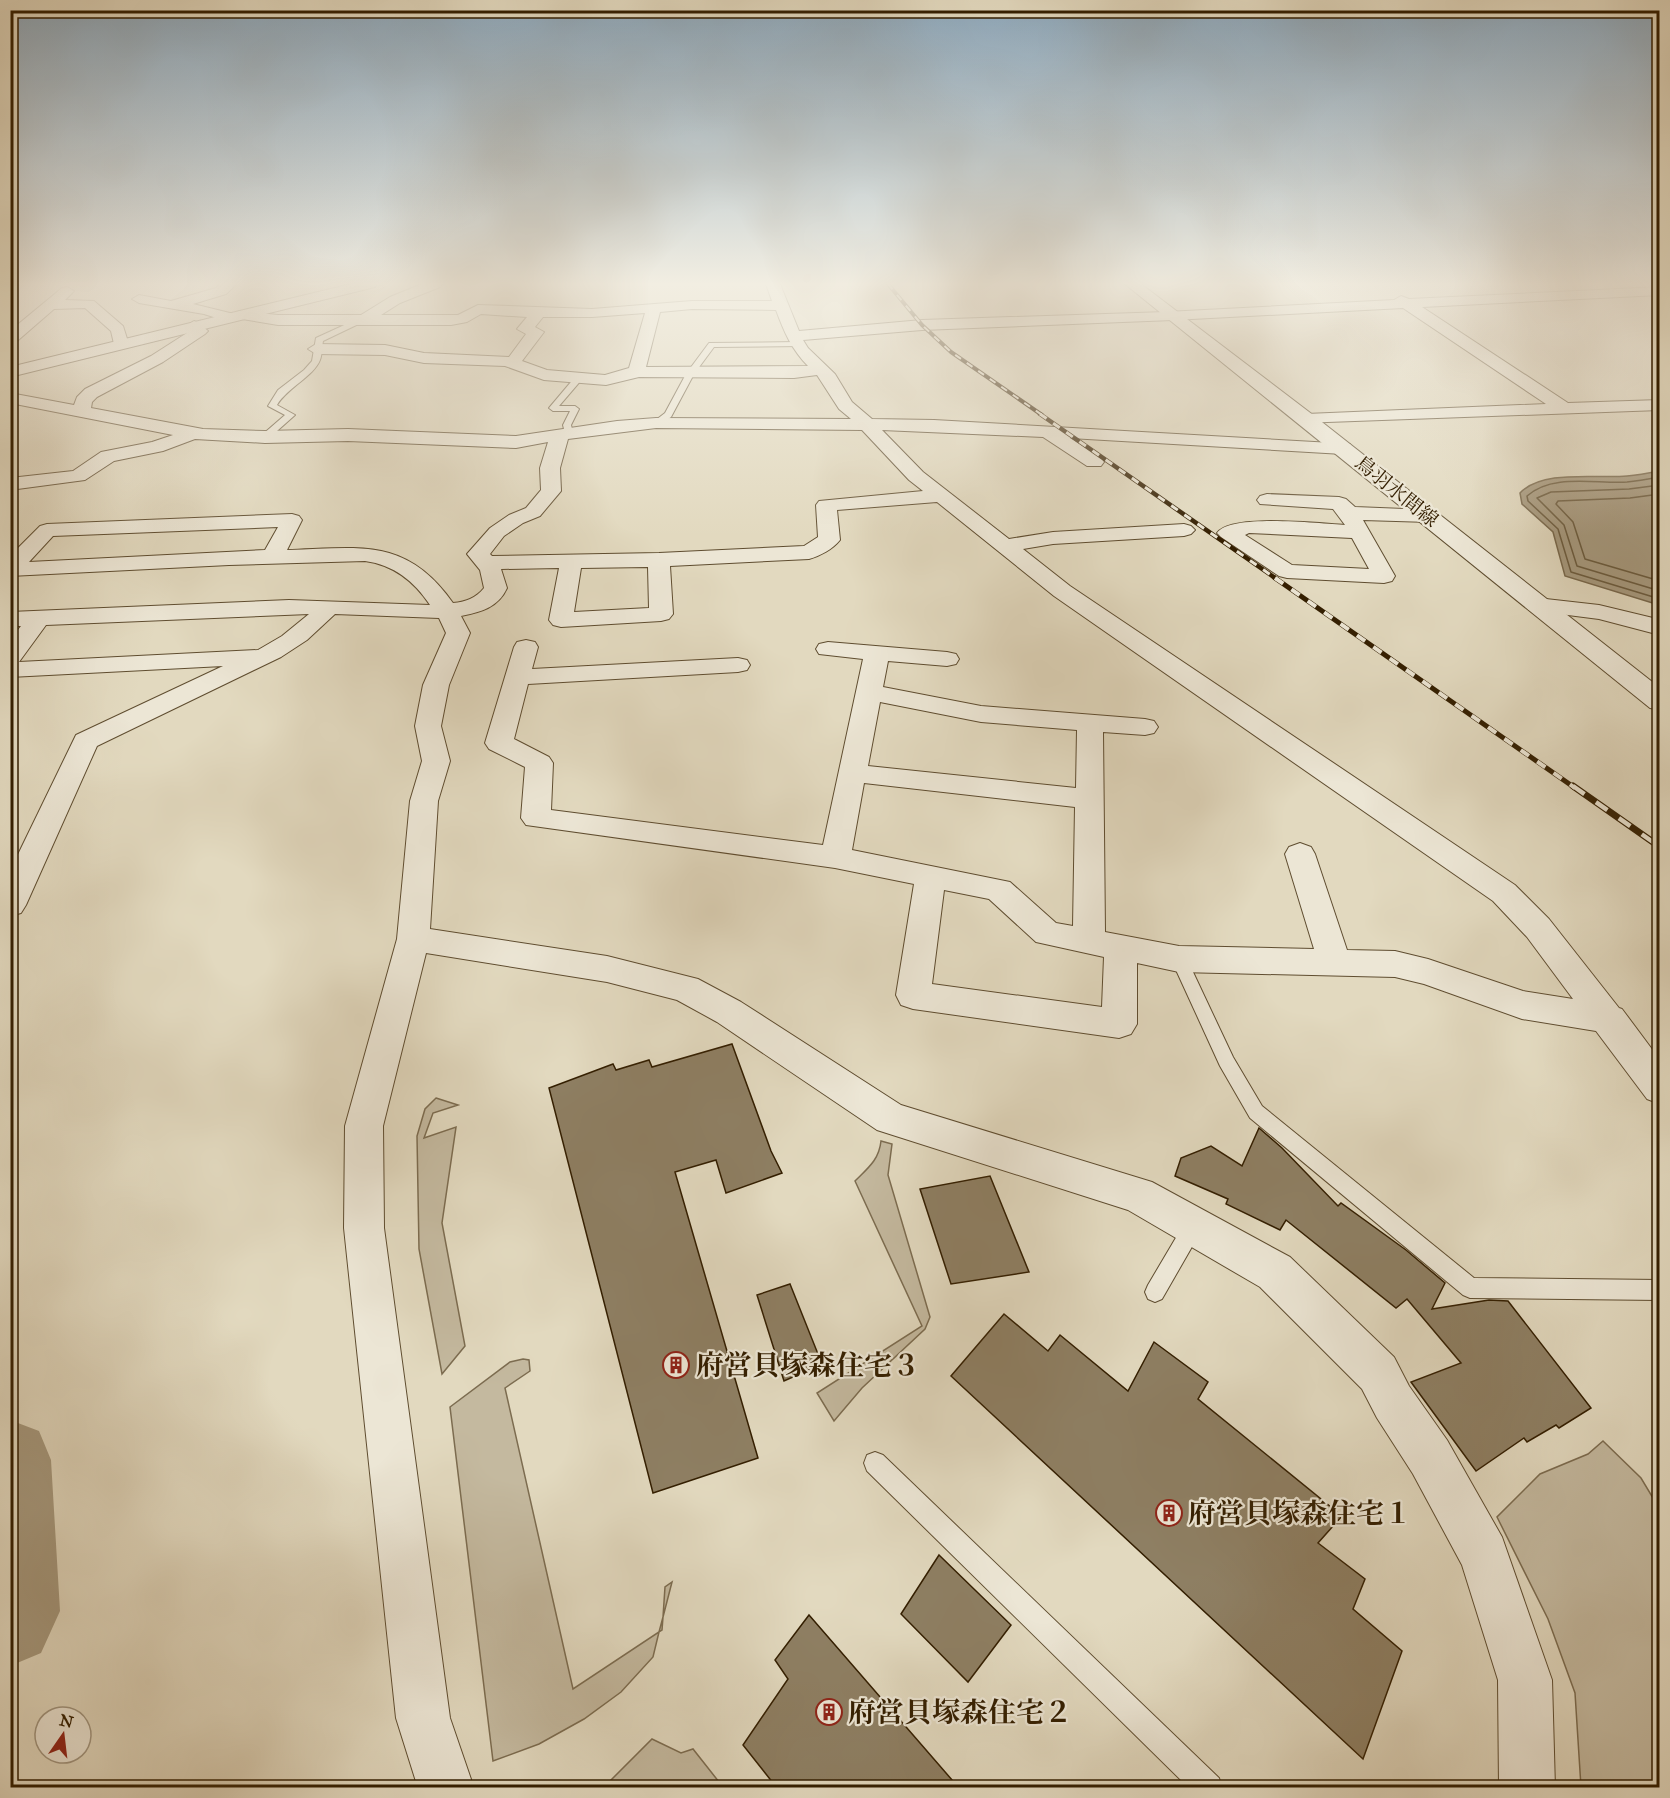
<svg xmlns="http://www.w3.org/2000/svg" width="1670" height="1798" font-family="'IM FELL Great Primer','Noto Serif JP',serif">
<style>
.green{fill:#c4b99f;stroke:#7c6c50;stroke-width:1.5}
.water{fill:#a6997e;stroke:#78684c;stroke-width:1.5}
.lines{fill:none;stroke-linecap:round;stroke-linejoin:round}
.shore{stroke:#6c5c3f;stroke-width:1.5}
.river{fill:#a6997e;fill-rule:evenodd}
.building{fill:#8e7f63;stroke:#331e00;stroke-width:1.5}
.service-casing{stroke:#5f4d30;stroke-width:2}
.minor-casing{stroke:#5f4d30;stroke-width:2}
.tertiary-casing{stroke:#5f4d30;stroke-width:2}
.service{fill:#ece6d5;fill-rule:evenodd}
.minor{fill:#ece6d5;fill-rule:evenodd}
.tertiary{fill:#ece6d5;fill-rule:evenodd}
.rail-far3-casing{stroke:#331e00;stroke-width:4}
.rail-far2-casing{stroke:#331e00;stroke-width:4.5}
.rail-far1-casing{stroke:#331e00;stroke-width:5}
.rail-casing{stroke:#331e00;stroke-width:7}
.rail-far3{stroke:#ece6d5;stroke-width:2;stroke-dasharray:7;stroke-linecap:butt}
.rail-far2{stroke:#ece6d5;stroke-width:3;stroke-dasharray:8;stroke-linecap:butt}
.rail-far1{stroke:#ece6d5;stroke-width:4;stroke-dasharray:10;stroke-linecap:butt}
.rail{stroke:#ece6d5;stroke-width:4.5;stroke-dasharray:14;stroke-linecap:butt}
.labels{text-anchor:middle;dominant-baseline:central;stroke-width:4.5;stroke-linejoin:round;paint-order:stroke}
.far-street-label{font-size:20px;fill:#331e00;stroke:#ece6d5}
.near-poi-label{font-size:28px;font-weight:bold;fill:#331e00;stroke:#ece6d5;text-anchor:start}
</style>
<rect width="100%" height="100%" fill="#e2d9bf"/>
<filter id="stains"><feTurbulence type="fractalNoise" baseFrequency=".00333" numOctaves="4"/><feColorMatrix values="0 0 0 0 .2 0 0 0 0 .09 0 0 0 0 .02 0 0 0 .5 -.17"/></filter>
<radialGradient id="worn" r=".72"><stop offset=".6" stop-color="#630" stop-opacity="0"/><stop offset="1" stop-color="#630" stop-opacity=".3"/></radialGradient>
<path class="green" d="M 436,1098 L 458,1105 L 433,1113 L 424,1138 L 456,1127 L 442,1223 L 465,1346 L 442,1374 L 419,1249 L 417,1136 L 425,1109 Z
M 881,1141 L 892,1144 L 888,1175 L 930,1317 L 925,1329 L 862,1388 L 834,1421 L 817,1393 L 922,1326 L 855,1181 C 868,1168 879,1160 881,1141 Z
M 523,1359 L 529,1360 L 530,1371 L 505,1388 L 573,1689 L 659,1632 L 663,1617 L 665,1587 L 672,1582 L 663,1617 L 662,1630 L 659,1632 L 653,1657 L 621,1692 L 584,1719 L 539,1744 L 493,1761 L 450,1407 L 510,1362 Z
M 1603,1441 L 1641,1478 L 1659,1508 L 1659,1787 L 1581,1787 L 1575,1693 L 1548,1619 L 1497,1517 L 1540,1474 L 1588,1454 Z
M 652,1739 L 681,1753 L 693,1749 L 723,1787 L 604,1787 Z"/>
<path class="water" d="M 1659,471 L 1659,605 L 1565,576 L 1553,532 L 1522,504 L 1520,493 C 1543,469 1596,479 1627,476 C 1638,475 1649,473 1659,471 Z"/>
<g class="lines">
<path class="shore" d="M 1660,477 C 1649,479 1638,481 1627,482 C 1596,484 1552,473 1527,496 L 1528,501 L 1558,529 L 1571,572 L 1660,599
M 1660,485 L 1629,489 L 1551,492 L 1537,498 L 1564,525 L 1577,566 L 1660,591
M 1660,494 L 1630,498 L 1558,501 L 1556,504 L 1573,522 L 1585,559 L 1660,581"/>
<path class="river" d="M 10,284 L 25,284 L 19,291 L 10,293 Z
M 10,1420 L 39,1431 L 51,1460 L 60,1611 L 41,1653 L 10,1666 Z"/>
</g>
<path class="building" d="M 732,1044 L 771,1151 L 782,1173 L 726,1193 L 716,1160 L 675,1172 L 758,1458 L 653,1493 L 549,1088 L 613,1064 L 616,1070 L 649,1060 L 652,1067 Z
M 1259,1128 L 1282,1148 L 1338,1206 L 1341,1203 L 1406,1250 L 1445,1283 L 1432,1309 L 1489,1300 L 1508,1301 L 1591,1408 L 1559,1428 L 1556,1425 L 1527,1442 L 1524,1438 L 1476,1471 L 1411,1382 L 1461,1363 L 1407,1299 L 1396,1308 L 1286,1220 L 1280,1230 L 1226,1204 L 1228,1199 L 1175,1176 L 1181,1158 L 1211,1146 L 1242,1166 Z
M 990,1176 L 1029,1272 L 951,1284 L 920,1189 Z
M 790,1284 L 822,1364 L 784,1381 L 757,1295 Z
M 1004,1314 L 1048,1351 L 1060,1335 L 1128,1391 L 1154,1342 L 1208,1382 L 1198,1399 L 1342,1516 L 1318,1543 L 1365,1579 L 1353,1609 L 1402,1651 L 1363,1759 L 951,1376 Z
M 939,1555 L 1011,1625 L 968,1682 L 901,1614 Z
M 809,1615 L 959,1788 L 777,1788 L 743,1745 L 788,1679 L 775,1660 Z"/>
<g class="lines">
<defs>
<path id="service" d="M 364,316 L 371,318 L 323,341 C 322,347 322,355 320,360 C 314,376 287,388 277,405 L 295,415 L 268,439 L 262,439 L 262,435 L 285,415 L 268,406 L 278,390 L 304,370 L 312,361 L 316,338 Z
M 798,342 L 801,342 L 801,346 L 714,347 L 694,374 L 671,417 L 659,425 L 652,423 L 665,413 L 686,374 L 709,343 Z
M 576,376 L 583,378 L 559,406 L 575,406 L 579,409 L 571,425 L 573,433 L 569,436 L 565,433 L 563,425 L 570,411 L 553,411 L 549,408 Z
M 1179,953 L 1185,955 L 1233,1057 L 1262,1106 L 1474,1278 L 1660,1280 L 1660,1300 L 1470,1298 L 1463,1295 L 1250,1118 L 1220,1066 L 1171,959 L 1173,955 Z
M 1194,1216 L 1201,1219 L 1204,1225 L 1201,1231 L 1162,1299 L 1155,1302 L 1148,1299 L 1145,1292 L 1148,1285 L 1187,1219 Z
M 875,1452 L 883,1455 L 1219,1778 L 1222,1788 L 1189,1788 L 867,1471 L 864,1463 L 867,1455 Z"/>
<path id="minor" d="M 221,284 L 237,284 L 226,294 L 193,304 L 234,314 L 240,311 L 278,315 L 361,315 L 390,297 L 422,284 L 442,284 L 440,287 L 400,303 L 381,315 L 458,315 L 478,305 L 592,309 L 692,301 L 772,301 L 766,284 L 780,284 L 799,331 L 922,320 L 1166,312 L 1394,300 L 1401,296 L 1409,299 L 1660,287 L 1660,295 L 1422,307 L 1568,403 L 1660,400 L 1660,410 L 1300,423 L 1297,419 L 1300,415 L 1306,414 L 1546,404 L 1403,308 L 1173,320 L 922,330 L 803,340 L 808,348 L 835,374 L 852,402 L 872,419 L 934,420 L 1350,444 L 1352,448 L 1350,452 L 1343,454 L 1070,438 L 1101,458 L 1104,462 L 1101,466 L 1087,466 L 1043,437 L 882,430 L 923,472 L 1009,539 L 1053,532 L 1184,524 L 1191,526 L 1195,530 L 1191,534 L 1184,536 L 1053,544 L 1023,549 L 1070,586 L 1515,885 L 1549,919 L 1619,1008 L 1622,1009 L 1660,1060 L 1660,1104 L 1647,1099 L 1596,1031 L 1522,1019 L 1424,984 L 1395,977 L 1179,972 L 1137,963 L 1137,1024 L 1131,1034 L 1119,1038 L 913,1009 L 901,1005 L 896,995 L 914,884 L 835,868 L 526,825 L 521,818 L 525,767 L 489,749 L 485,743 L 514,647 L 517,642 L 526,640 L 535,642 L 538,647 L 532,669 L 738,658 L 747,660 L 750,665 L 747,670 L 738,672 L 528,684 L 514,739 L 549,757 L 553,763 L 551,810 L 823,845 L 863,659 L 819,654 L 816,649 L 819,644 L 828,642 L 947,652 L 956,654 L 959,659 L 956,664 L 947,666 L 888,661 L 883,687 L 981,706 L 1145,719 L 1154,721 L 1158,727 L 1154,733 L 1145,735 L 1103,732 L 1105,932 L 1179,946 L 1314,949 L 1285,854 L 1289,847 L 1300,843 L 1311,847 L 1315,854 L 1347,950 L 1395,951 L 1428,959 L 1523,991 L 1573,999 L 1527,937 L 1493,901 L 1054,596 L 937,502 L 837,510 L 840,540 C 833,549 820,556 809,559 L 670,566 L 673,614 L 669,619 L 661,621 L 561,627 L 553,625 L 549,620 L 559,568 L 501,569 L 507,588 C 498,608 480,612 461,616 L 470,633 L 449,685 L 441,726 L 450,761 L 438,801 L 430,929 L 607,956 L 698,979 L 741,1002 L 901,1105 L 1152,1182 L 1290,1257 L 1394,1357 L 1409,1386 L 1447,1440 L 1502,1537 L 1552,1680 L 1555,1788 L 1499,1788 L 1498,1680 L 1462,1565 L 1413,1474 L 1377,1418 L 1362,1389 L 1260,1287 L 1128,1210 L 877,1130 L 717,1022 L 677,1000 L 607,982 L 426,953 L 383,1126 L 384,1228 L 450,1718 L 474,1788 L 418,1788 L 396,1718 L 344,1228 L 345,1126 L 397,939 L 410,801 L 422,761 L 415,726 L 423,685 L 446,633 L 439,618 L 335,614 L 307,640 L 281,657 L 97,746 L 26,905 L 21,913 L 10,916 L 10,871 L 76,735 L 223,666 L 10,677 L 10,640 L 21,626 L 10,626 L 10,612 L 289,600 L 430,605 C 414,581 394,565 365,561 L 229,565 L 10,576 L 10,556 L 40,526 L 47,524 L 292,514 L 299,516 L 302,520 L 287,550 C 359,548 406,536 453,603 C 465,602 476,598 484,588 L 480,570 L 467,554 L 490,528 L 509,515 L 526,508 L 541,490 L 540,468 L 548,442 L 516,448 L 348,441 L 265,443 L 195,439 L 163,451 L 114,461 L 85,480 L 10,490 L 10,478 L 73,471 L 101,452 L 152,442 L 173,435 L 10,403 L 10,393 L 74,405 L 77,397 L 85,389 L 151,356 L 190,331 L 186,326 L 194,321 L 199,323 L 208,331 L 205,334 L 163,362 L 97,397 L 92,402 L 91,408 L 203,429 L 265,431 L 348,429 L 516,436 L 617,421 L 656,418 L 851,419 L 839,409 L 817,375 L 794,378 L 639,377 L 606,385 L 544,380 L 505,366 L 424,363 L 385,355 L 316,354 L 308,349 L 316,344 L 385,345 L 424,353 L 509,357 L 526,334 L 517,329 L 527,317 L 481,314 L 467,322 L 451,325 L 278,325 L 236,318 L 229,322 L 204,314 L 139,303 L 132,299 L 139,295 L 171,301 L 216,288 ZM 692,309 L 776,310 C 784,332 792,350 808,366 L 646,367 L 660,312 ZM 645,313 L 629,368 L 605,375 L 547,370 L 522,361 L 544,332 L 535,327 L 543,317 L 592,317 ZM 656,428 L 862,430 L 909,480 L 923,491 L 819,501 L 816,505 L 818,537 L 804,546 L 659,553 L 492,556 L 490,554 L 504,536 L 523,523 L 540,516 L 561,491 L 560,468 L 568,439 ZM 278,527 L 265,550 L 29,562 L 53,536 ZM 648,567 L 649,608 L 574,612 L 581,568 ZM 309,614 L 282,636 L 258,650 L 19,662 L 46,625 ZM 880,702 L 981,722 L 1077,730 L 1076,788 L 868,766 ZM 864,783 L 1075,807 L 1073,926 L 1056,923 L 1010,882 L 852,850 ZM 944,890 L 989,899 L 1036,942 L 1104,957 L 1102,1007 L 932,984 Z
M 67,287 L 74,291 L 65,300 L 94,301 L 123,326 L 129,345 L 127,348 L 115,348 L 111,331 L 85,308 L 54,309 L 16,342 L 10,344 L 10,331 L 62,288 Z
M 1267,494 L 1339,497 L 1346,499 L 1355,507 L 1429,510 L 1436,512 L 1439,516 L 1436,520 L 1429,522 L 1363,520 L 1395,576 L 1392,581 L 1384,583 L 1287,578 L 1279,576 L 1221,537 L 1217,533 C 1231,513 1321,524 1345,525 L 1333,509 L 1260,504 L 1257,500 L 1260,496 ZM 1249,533 L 1352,538 L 1369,569 L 1292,565 L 1245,535 Z
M 1537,598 L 1599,605 L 1653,618 L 1660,620 L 1660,635 L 1599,619 L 1529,610 L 1525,605 L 1529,600 Z"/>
<path id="tertiary" d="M 351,284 L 377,284 L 375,287 L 10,377 L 10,367 Z
M 1125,284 L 1141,284 L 1313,415 L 1660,688 L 1660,710 L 1650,708 Z"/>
</defs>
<use href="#service" class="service-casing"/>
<use href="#minor" class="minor-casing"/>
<use href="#tertiary" class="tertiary-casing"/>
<use href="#service" class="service"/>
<use href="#minor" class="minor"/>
<use href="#tertiary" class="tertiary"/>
<defs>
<path id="rail-far3" d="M 888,284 L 922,325 L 951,352 L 1042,415"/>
<path id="rail-far2" d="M 1040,414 L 1278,580"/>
<path id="rail-far1" d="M 1275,578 L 1575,788"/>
<path id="rail" d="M 1573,786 L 1660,847"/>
</defs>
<use href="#rail-far3" class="rail-far3-casing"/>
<use href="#rail-far2" class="rail-far2-casing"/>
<use href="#rail-far1" class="rail-far1-casing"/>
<use href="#rail" class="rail-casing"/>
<use href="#rail-far3" class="rail-far3"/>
<use href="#rail-far2" class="rail-far2"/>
<use href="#rail-far1" class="rail-far1"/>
<use href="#rail" class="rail"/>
</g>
<linearGradient id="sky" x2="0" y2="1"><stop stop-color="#8da9be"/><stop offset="0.53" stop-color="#f2eee2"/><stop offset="1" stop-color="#f2eee2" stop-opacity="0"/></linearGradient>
<rect width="1670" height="536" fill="url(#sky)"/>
<defs>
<symbol id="building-ring" viewBox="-11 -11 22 22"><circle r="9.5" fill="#ece6d5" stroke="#8f2418" stroke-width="1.5"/><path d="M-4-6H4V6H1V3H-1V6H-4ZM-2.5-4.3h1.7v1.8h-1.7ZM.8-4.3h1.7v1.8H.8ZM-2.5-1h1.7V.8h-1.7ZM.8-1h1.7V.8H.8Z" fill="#8f2418"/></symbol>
</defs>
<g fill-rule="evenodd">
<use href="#building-ring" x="661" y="1350" width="30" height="30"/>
<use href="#building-ring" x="1154" y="1498" width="30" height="30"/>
<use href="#building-ring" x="814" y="1697" width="30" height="30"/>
</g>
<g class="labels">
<g class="far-street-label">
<text transform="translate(1397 491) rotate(39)">鳥羽水間線</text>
</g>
<g class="near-poi-label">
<text x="696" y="1365">府営貝塚森住宅３</text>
<text x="1188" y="1513">府営貝塚森住宅１</text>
<text x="848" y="1712">府営貝塚森住宅２</text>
</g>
</g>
<rect width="1670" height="1798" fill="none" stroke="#e2d9bf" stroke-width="36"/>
<rect x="12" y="12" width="1646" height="1774" fill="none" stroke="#331e00" stroke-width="3"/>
<rect x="18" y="18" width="1634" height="1762" fill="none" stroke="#331e00" stroke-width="1.5"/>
<g transform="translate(63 1735) rotate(14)"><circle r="28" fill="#ece6d5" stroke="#a29680" stroke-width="1.5"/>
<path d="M0-4.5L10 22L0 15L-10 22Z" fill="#8f2418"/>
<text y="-9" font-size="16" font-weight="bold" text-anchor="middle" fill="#331e00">N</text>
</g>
<rect width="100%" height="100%" filter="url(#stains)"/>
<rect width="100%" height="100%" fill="url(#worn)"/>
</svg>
